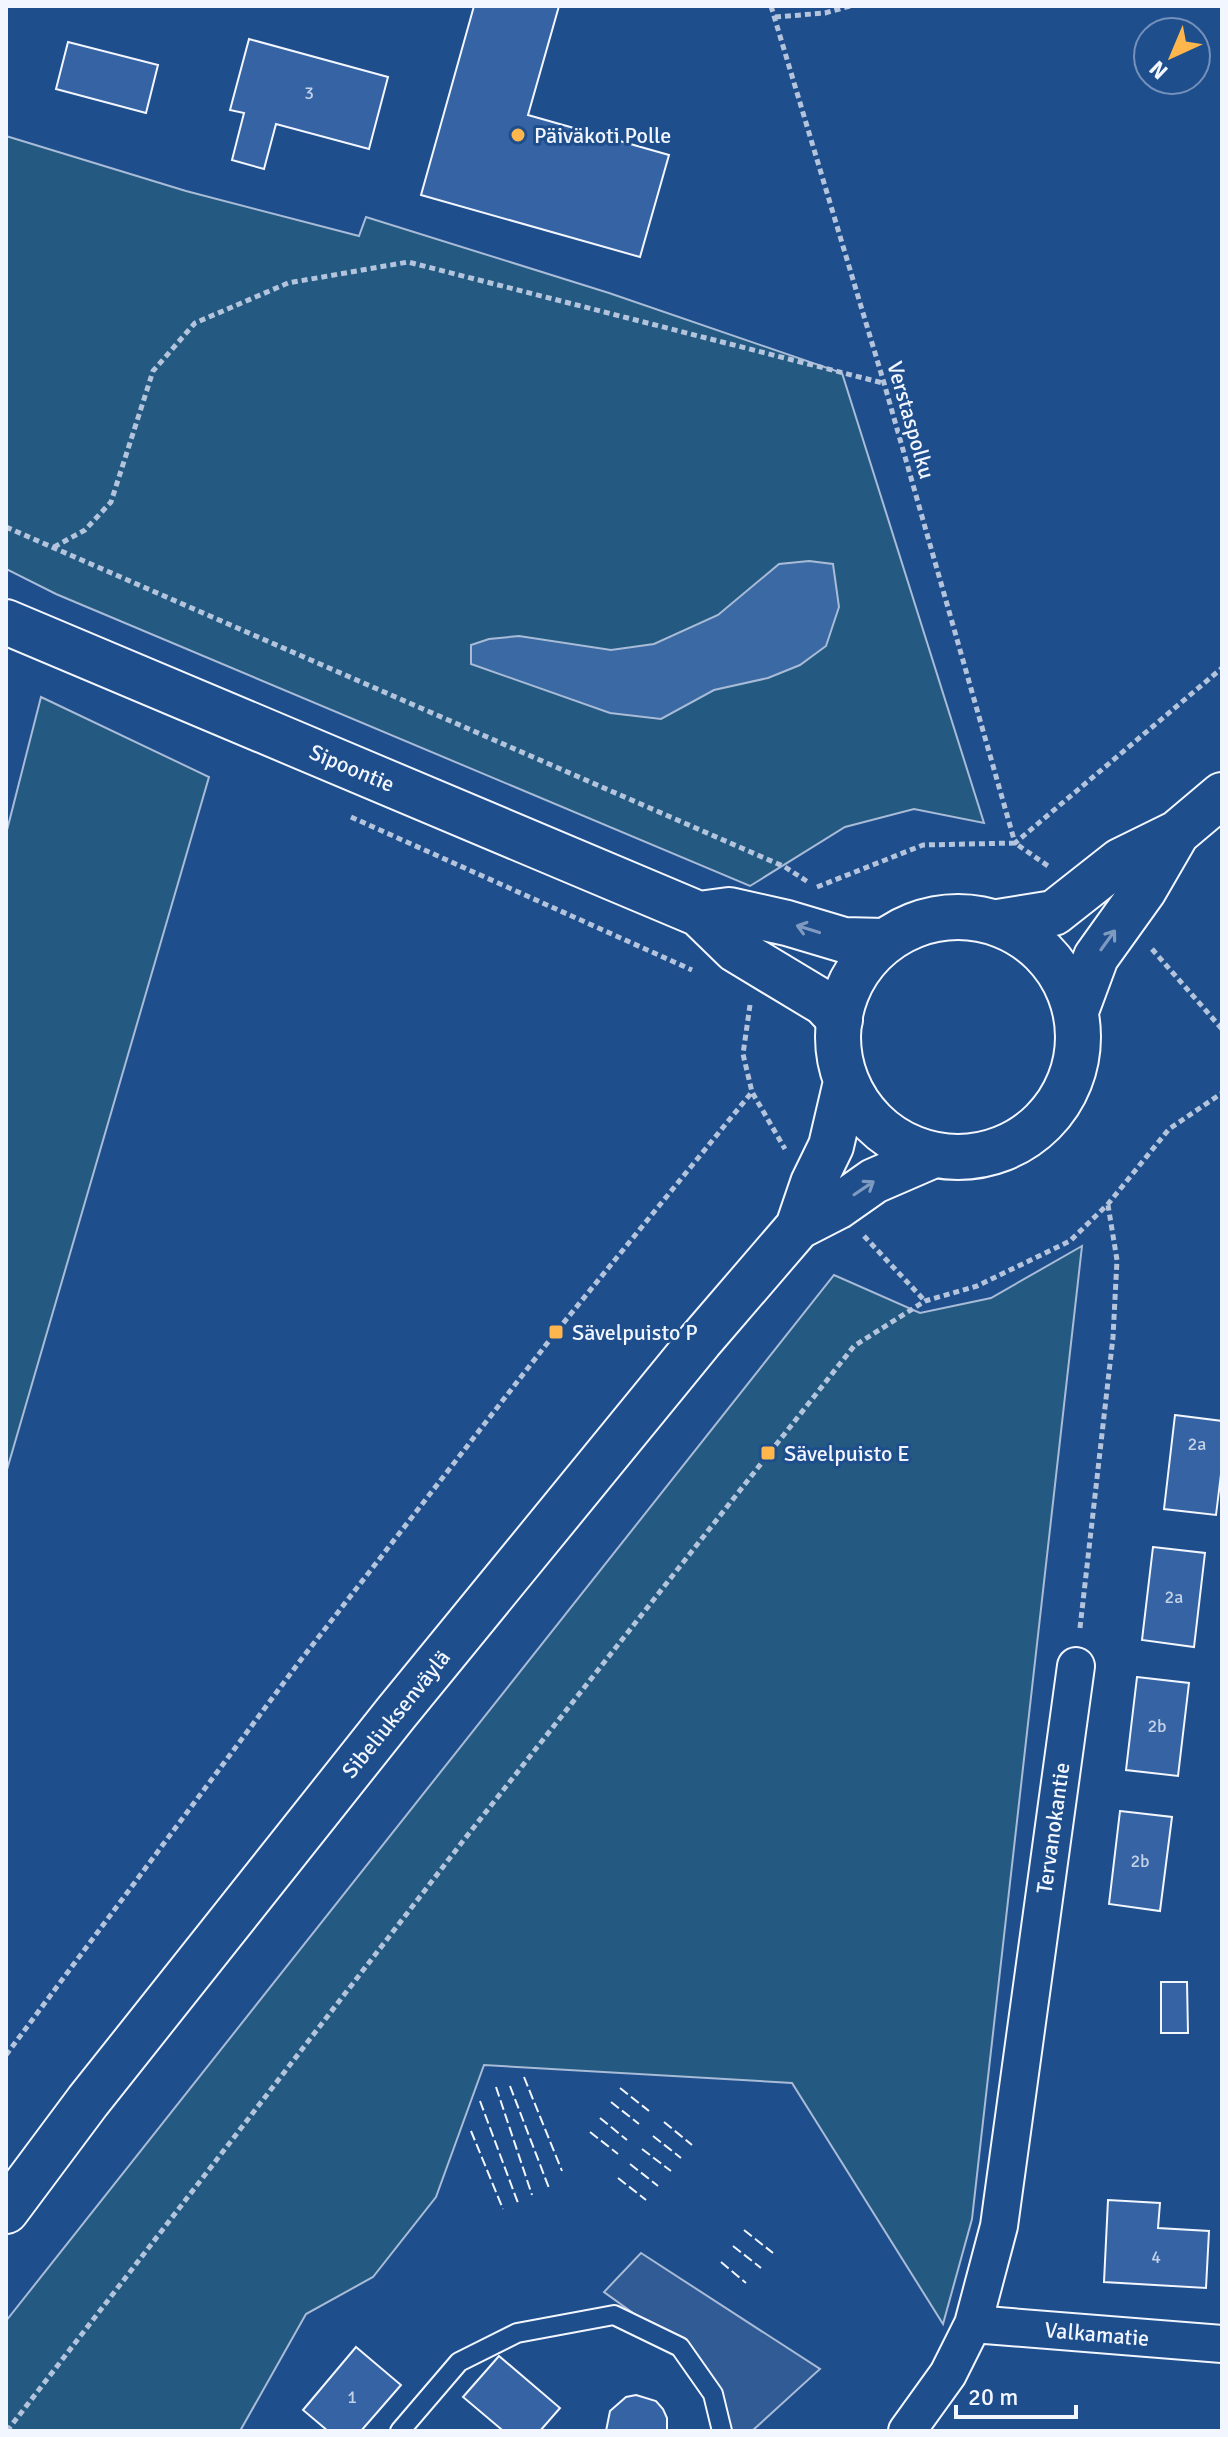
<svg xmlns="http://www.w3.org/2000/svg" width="1228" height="2437" font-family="Signika,sans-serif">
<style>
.green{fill:#245a82;stroke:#a8bbd7;stroke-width:2}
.parking{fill:#305b95;stroke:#a8bbd7;stroke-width:2}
.water{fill:#3b69a3;stroke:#a8bbd7;stroke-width:2}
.building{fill:#3563a3;stroke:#f2f6ff;stroke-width:2}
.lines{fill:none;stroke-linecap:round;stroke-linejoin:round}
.service-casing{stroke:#f2f6ff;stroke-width:22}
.minor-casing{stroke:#f2f6ff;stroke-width:40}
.tertiary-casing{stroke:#f2f6ff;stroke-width:48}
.secondary-casing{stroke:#f2f6ff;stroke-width:48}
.path{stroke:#b3c4dc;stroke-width:5;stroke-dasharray:6 4;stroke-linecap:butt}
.service{stroke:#1f4e8c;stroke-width:18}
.minor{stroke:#1f4e8c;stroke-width:36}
.tertiary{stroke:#1f4e8c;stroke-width:44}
.secondary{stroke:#1f4e8c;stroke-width:44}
.fence{stroke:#f2f6ff;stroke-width:2;stroke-dasharray:10 4;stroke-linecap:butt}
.oneway{stroke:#7e9ac0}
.poi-dot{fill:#ffb74d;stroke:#1f4e8c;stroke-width:3}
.labels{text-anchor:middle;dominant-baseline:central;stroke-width:6;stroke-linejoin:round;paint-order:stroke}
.number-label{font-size:18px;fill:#c3d1e8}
.poi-label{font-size:22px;fill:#f2f6ff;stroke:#1f4e8c;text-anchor:start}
.street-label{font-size:22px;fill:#f2f6ff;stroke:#1f4e8c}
</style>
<rect width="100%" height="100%" fill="#1f4e8c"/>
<path class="green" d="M 6,136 L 186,191 L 359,236 L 366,217 L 609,293 L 842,373 L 984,823 L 914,809 L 845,827 L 750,886 L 56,594 L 6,569 Z
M 41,697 L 209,777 L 6,1473 L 6,834 Z
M 1082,1246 L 972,2219 L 943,2324 L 792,2083 L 484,2065 L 436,2197 L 373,2277 L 306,2314 L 240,2431 L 6,2431 L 6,2321 L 834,1275 L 920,1313 L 991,1298 Z"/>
<path class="parking" d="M 641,2253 L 820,2369 L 752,2431 L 730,2431 L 680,2347 L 604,2292 Z"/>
<path class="water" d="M 809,561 L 833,564 L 839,607 L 826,646 L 800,665 L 768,678 L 714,690 L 661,719 L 610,713 L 471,664 L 471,645 L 489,639 L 519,636 L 611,650 L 654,644 L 718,615 L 779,564 Z"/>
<path class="building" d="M 474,6 L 559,6 L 528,115 L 669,155 L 640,257 L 421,195 Z
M 249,39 L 388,77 L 369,149 L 276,124 L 264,169 L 232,160 L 244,113 L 230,110 Z
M 68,42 L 158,65 L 146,113 L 56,89 Z
M 1175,1415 L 1222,1421 L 1222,1466 L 1216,1515 L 1164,1509 Z
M 1153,1547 L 1205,1553 L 1194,1647 L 1142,1640 Z
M 1137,1677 L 1189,1683 L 1178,1776 L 1126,1770 Z
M 1120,1811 L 1172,1817 L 1160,1911 L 1109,1904 Z
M 1161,1982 L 1187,1982 L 1188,2033 L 1161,2033 Z
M 1108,2200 L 1160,2203 L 1158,2228 L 1209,2231 L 1206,2288 L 1104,2282 Z
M 356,2347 L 401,2385 L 361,2431 L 328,2431 L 303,2410 Z
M 499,2356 L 560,2408 L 540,2431 L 499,2431 L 501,2429 L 463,2397 Z
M 636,2395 L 656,2401 L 663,2409 L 667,2418 L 667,2431 L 606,2431 L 610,2411 L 626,2397 Z"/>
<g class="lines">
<defs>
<path id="service" d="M 400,2431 L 459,2362 L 517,2333 L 614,2315 L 680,2347 L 713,2394 L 722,2431"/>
<path id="minor" d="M 973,2324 L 1222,2344
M 907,2431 L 948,2374 L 973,2324 L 999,2226 L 1076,1666"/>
<path id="tertiary" d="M 6,622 L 699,914 L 736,950 L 824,1003 L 840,1020
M 699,914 L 729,910 L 787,923 L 844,940 L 884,941"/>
<path id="secondary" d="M838 1037a120 120 0 1 1 240 0a120 120 0 1 1-240 0Z
M 998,922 L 1054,913 L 1120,861 L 1177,833 L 1222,795
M 1076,1011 L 1096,957 L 1144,890 L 1177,833
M 798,1227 L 813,1183 L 831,1146 L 846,1082
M 6,2211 L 88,2101 L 396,1713 L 700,1341 L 798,1227 L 837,1207 L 874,1181 L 934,1155"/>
</defs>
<use href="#service" class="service-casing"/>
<use href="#minor" class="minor-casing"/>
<use href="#tertiary" class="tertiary-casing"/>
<use href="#secondary" class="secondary-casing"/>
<path class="path" d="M 771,6 L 884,383 L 1015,843 L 1222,668
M 775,17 L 825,13 L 850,6
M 6,527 L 785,867 L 808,882
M 54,547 L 85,530 L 111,502 L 153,371 L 195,323 L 288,283 L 408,262 L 883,383
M 351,817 L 692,970
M 817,887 L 923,845 L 1015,843 L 1048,866
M 1152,949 L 1222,1029
M 750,1005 L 743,1054 L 752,1092 L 785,1149
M 864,1236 L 925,1301
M 1080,1628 L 1113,1337 L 1117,1260 L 1108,1205
M 6,2055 L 300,1661 L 556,1332 L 752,1092
M 7,2431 L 463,1841 L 854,1346 L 925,1301 L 977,1286 L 1070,1241 L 1108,1204 L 1169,1129 L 1222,1093"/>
<use href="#service" class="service"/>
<use href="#minor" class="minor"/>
<use href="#tertiary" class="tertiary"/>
<use href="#secondary" class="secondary"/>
<path class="fence" d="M 524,2077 L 562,2171
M 510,2086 L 549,2188
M 496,2087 L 532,2195
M 620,2088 L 649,2111
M 480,2101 L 518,2203
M 611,2102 L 639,2124
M 600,2118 L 627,2140
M 664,2122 L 692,2145
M 471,2131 L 503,2209
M 590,2132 L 618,2154
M 653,2136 L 681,2158
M 642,2149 L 671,2171
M 630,2164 L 658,2186
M 618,2178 L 646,2200
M 744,2230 L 773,2253
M 733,2246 L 761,2268
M 721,2262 L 746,2283"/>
</g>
<defs><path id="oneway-shaft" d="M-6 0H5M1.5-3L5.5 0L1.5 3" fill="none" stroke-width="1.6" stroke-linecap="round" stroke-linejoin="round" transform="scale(2)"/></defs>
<g class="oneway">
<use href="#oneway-shaft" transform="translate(808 929) rotate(-163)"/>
<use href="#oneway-shaft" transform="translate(1108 940) rotate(-54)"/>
<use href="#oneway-shaft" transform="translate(864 1188) rotate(-34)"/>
</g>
<g class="poi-dot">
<circle cx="518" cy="135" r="8"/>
<rect x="548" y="1324" width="16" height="16" rx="4"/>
<rect x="760" y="1445" width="16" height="16" rx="4"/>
</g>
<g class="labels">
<g class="number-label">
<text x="309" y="93">3</text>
<text x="1197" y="1444">2a</text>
<text x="1174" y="1597">2a</text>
<text x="1157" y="1726">2b</text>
<text x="1140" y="1861">2b</text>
<text x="1156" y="2257">4</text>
<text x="352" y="2397">1</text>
</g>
<g class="poi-label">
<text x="534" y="135">Päiväkoti Polle</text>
<text x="572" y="1332">Sävelpuisto P</text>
<text x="784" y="1453">Sävelpuisto E</text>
</g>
<g class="street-label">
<text transform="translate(911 420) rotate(74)">Verstaspolku</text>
<text transform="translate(352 768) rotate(23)">Sipoontie</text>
<text transform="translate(396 1714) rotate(-51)">Sibeliuksenväylä</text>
<text transform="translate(1053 1828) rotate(-82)">Tervanokantie</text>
<text transform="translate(1097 2334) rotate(5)">Valkamatie</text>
</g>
</g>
<rect width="1228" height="2437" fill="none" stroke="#f2f6ff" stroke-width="16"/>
<g transform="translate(1172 56) rotate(224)"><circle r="38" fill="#1f4e8c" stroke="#7391ba" stroke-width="2"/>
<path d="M0-6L14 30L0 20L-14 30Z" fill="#ffb74d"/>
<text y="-12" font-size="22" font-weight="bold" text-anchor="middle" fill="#f2f6ff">N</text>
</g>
<path d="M956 2405v12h120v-12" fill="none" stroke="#f2f6ff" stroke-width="4"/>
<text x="968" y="2405" font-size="24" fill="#f2f6ff" stroke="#1f4e8c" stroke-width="6" paint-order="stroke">20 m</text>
</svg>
